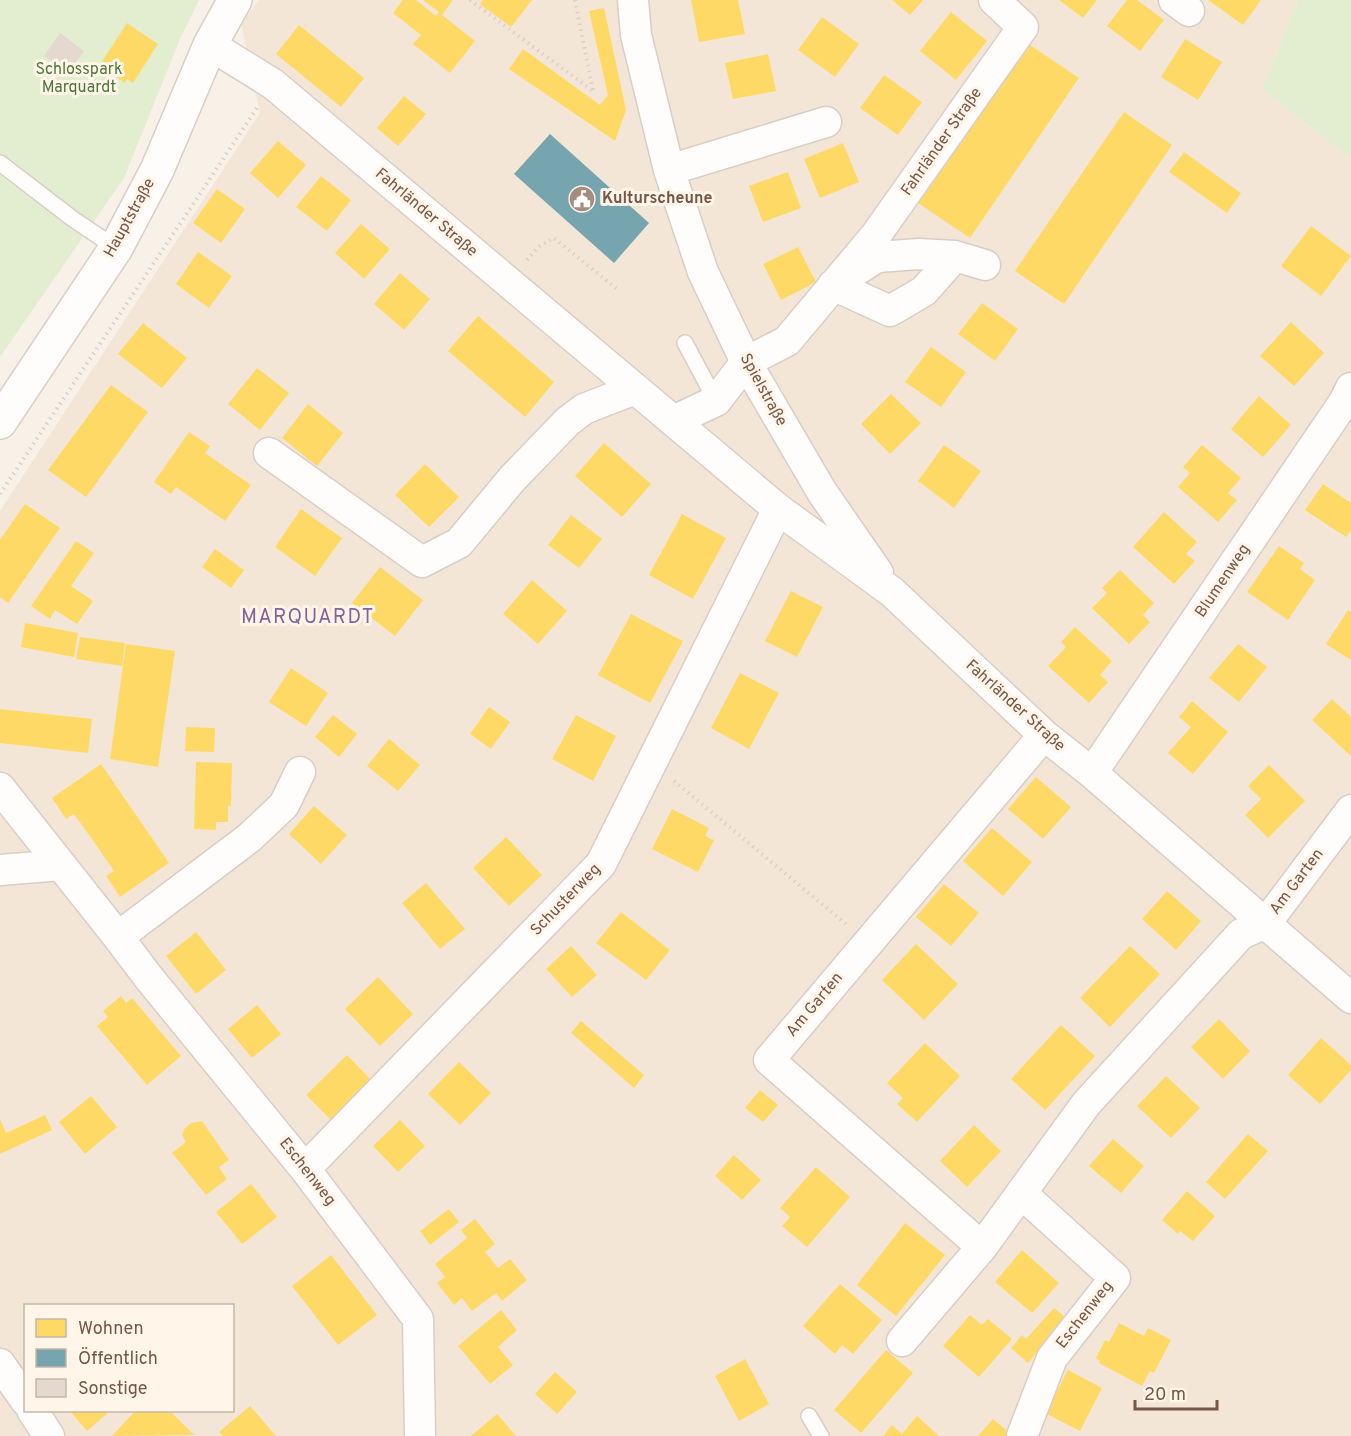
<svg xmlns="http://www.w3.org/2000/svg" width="1351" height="1436" font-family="Overpass,sans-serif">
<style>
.residential{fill:#f4e6d7;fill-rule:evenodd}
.green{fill:#e3eed1}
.homes{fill:#ffd966}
.public{fill:#76a5af}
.building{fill:#e4d8cf}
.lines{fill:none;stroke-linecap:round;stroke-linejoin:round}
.service-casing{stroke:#d9cec6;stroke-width:18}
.minor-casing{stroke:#d9cec6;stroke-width:33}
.tertiary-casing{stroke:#d9cec6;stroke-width:36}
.path{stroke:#dad0cb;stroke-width:4;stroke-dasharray:1.5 4.5;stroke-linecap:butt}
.service{stroke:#fefdfb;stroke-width:15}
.minor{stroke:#fefdfb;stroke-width:30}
.tertiary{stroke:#fefdfb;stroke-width:33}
.labels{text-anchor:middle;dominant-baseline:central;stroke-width:6;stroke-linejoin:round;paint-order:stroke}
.park-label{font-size:16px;fill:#4e773c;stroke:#fff6e9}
.street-label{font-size:16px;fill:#765647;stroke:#fff6e9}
.poi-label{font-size:16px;font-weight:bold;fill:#765647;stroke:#fff6e9;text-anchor:start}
.quarter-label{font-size:20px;letter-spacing:1.5px;fill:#86629a;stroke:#fff6e9}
</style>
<rect width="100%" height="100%" fill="#f8f1e7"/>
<path class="residential" d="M 259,0 L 1298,0 L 1262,89 L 1351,159 L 1351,1436 L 0,1436 L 0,511 L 260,113 L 241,24 ZM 26,1306 L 232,1306 L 232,1410 L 26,1410 Z"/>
<path class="green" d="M 0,0 L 199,0 L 180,39 L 124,178 L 0,357 Z
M 1298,0 L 1351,0 L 1351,159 L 1262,89 Z"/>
<path class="homes" d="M 403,0 L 416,0 L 436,16 L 439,12 L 423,0 L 453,0 L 442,15 L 475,41 L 450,73 L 413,44 L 421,35 L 393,13 Z
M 483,0 L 532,0 L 511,27 L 480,4 Z
M 691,0 L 738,0 L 745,34 L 699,42 Z
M 892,0 L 923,0 L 910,15 Z
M 1059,0 L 1097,0 L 1083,18 Z
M 1127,0 L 1137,0 L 1164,20 L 1140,51 L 1107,26 Z
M 1208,0 L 1261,0 L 1243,25 Z
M 604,8 L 626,110 L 615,141 L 509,69 L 523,49 L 600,105 L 608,95 L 589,11 Z
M 951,12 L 987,41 L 956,80 L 920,51 Z
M 822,17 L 859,44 L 835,77 L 798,50 Z
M 127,23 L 158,44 L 133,83 L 127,79 L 125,83 L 115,76 L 117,73 L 101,63 Z
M 299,25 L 364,78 L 341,107 L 276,54 Z
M 1185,39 L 1222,62 L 1198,100 L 1161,77 Z
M 1027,43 L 1079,78 L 970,238 L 918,203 Z
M 768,54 L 776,91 L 733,99 L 725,63 Z
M 884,75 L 922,102 L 898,135 L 860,108 Z
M 404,96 L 426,114 L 398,146 L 377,128 Z
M 1124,112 L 1172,145 L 1064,304 L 1015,271 Z
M 278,141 L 306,165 L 278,198 L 250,173 Z
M 843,143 L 859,182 L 820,198 L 804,159 Z
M 1184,152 L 1241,193 L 1227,213 L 1169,172 Z
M 788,172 L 801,208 L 763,222 L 749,186 Z
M 321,176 L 351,200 L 327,231 L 296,207 Z
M 217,189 L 245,209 L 221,243 L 193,223 Z
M 361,224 L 390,249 L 364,279 L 335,253 Z
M 1311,226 L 1351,256 L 1321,296 L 1281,266 Z
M 798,247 L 816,282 L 781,300 L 763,264 Z
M 198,252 L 232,276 L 209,308 L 176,284 Z
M 400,273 L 430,299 L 404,330 L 374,304 Z
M 982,303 L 1018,329 L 995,361 L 958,334 Z
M 478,316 L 554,382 L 525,417 L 448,351 Z
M 1291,322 L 1324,353 L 1294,386 L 1260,356 Z
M 143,323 L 187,358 L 162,388 L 118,354 Z
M 931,347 L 966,372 L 941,407 L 905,382 Z
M 257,368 L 289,393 L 260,430 L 228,404 Z
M 111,385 L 148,412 L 86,497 L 48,470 Z
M 891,394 L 921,423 L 890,454 L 861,424 Z
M 1259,396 L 1291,425 L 1263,457 L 1231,429 Z
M 308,404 L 343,433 L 317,466 L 282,438 Z
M 189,432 L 210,446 L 205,453 L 251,485 L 225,521 L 176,487 L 171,494 L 154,482 Z
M 604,443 L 651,484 L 622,517 L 575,476 Z
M 944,445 L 981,471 L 954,508 L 918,481 Z
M 1202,445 L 1241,478 L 1228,493 L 1237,500 L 1218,522 L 1178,487 L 1190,473 L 1183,467 Z
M 425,464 L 459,497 L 429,527 L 395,495 Z
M 1323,484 L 1351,503 L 1351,530 L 1346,537 L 1305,510 Z
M 25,504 L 60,528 L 8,603 L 0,597 L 0,540 Z
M 301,509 L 342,538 L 315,576 L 275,547 Z
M 1164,512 L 1197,542 L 1186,554 L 1195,561 L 1174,584 L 1133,547 Z
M 682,514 L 726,538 L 693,599 L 649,575 Z
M 571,515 L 602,539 L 579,568 L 548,545 Z
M 76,541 L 94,553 L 71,586 L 93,601 L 77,624 L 55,610 L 50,619 L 31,606 Z
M 1279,546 L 1304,563 L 1300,569 L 1315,580 L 1288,620 L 1247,592 Z
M 215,549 L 244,570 L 231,588 L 202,567 Z
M 380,567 L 423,600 L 395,636 L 352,603 Z
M 1120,570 L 1154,603 L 1143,615 L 1150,622 L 1129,644 L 1092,608 L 1107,593 L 1102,588 Z
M 532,580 L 567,611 L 538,644 L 503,614 Z
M 791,591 L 823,607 L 797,657 L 765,641 Z
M 1348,610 L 1351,612 L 1351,660 L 1326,644 Z
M 631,614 L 683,641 L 650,703 L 598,675 Z
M 25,623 L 78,633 L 74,657 L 21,647 Z
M 1075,627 L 1112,661 L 1100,675 L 1108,682 L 1089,703 L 1048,666 L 1066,647 L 1061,642 Z
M 80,637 L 125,643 L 122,666 L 76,659 Z
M 126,644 L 175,651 L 158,767 L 110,759 Z
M 1238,644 L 1267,667 L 1239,702 L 1209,678 Z
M 291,668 L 328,693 L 306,726 L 269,702 Z
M 740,673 L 779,693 L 749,749 L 711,728 Z
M 1332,699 L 1351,717 L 1351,756 L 1312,720 Z
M 1192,701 L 1228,732 L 1193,774 L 1168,753 L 1191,727 L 1179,717 Z
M 489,707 L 510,722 L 491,749 L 470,734 Z
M 0,709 L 92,719 L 88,753 L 0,743 Z
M 333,715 L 357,734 L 339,757 L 315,737 Z
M 576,715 L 616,736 L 593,781 L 552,759 Z
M 186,727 L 215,728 L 214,752 L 185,751 Z
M 389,739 L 420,765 L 398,791 L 367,766 Z
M 196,762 L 232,763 L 231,806 L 228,806 L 228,822 L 216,822 L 216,830 L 194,829 Z
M 101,764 L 169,863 L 120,897 L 106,876 L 114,871 L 94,842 L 74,814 L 66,819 L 52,798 Z
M 1269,765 L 1305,801 L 1268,838 L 1245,815 L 1261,799 L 1248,786 Z
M 1036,777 L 1071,807 L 1043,839 L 1008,809 Z
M 314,806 L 347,835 L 321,864 L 289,834 Z
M 672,809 L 709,828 L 705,836 L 714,840 L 698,872 L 652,849 Z
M 992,828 L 1032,862 L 1003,896 L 963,861 Z
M 506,837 L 542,875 L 509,906 L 473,868 Z
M 426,883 L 465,929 L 440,949 L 402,903 Z
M 944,884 L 979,913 L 951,946 L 916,917 Z
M 1167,891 L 1201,921 L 1176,950 L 1142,919 Z
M 621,912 L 670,950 L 646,980 L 596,943 Z
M 196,932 L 226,970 L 196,994 L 166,956 Z
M 916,944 L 958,984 L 924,1020 L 882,980 Z
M 571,946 L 597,975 L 572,997 L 546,969 Z
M 1130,946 L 1160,974 L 1110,1027 L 1080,998 Z
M 378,977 L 413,1014 L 380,1046 L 345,1009 Z
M 121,996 L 126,1003 L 132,998 L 181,1056 L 147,1085 L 97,1026 L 108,1017 L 103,1011 Z
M 257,1005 L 281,1034 L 252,1058 L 228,1029 Z
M 1219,1019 L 1250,1051 L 1223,1079 L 1191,1047 Z
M 581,1021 L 644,1075 L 634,1088 L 571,1033 Z
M 1061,1025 L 1095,1056 L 1045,1110 L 1011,1079 Z
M 1321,1038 L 1351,1065 L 1351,1070 L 1320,1104 L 1288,1075 Z
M 925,1043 L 960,1076 L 917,1122 L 897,1104 L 903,1098 L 887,1083 Z
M 347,1055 L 375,1084 L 334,1123 L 306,1095 Z
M 459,1062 L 491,1093 L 460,1125 L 428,1094 Z
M 1166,1076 L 1200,1108 L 1171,1138 L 1137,1106 Z
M 760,1090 L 778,1105 L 763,1122 L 745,1108 Z
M 91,1096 L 117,1127 L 85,1154 L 59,1122 Z
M 45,1115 L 52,1130 L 0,1154 L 0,1119 L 6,1133 Z
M 400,1120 L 425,1146 L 398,1172 L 373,1146 Z
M 202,1121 L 229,1160 L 219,1167 L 227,1179 L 206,1195 L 172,1153 L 186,1142 L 182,1135 L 185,1128 L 191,1123 Z
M 974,1125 L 1001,1151 L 967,1187 L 940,1161 Z
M 1248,1134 L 1268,1151 L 1225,1199 L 1206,1182 Z
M 1113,1139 L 1144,1166 L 1121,1193 L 1089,1166 Z
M 734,1155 L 761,1180 L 742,1200 L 715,1176 Z
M 816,1167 L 850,1197 L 807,1247 L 782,1226 L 790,1217 L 780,1208 Z
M 251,1184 L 277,1217 L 242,1244 L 216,1212 Z
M 1187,1191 L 1215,1216 L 1193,1241 L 1180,1231 L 1178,1234 L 1162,1220 Z
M 449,1209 L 459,1222 L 430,1245 L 420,1231 Z
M 475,1219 L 495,1244 L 485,1252 L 498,1268 L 510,1259 L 527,1280 L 502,1301 L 496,1293 L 472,1311 L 462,1298 L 454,1305 L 437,1283 L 445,1277 L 435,1264 L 467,1238 L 461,1230 Z
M 905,1223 L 945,1255 L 896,1316 L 857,1285 Z
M 1022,1250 L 1059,1283 L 1032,1313 L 995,1282 Z
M 331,1255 L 377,1315 L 338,1345 L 292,1286 Z
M 840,1284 L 882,1320 L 853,1354 L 842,1345 L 835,1354 L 803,1326 Z
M 1054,1308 L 1071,1322 L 1043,1353 L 1039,1350 L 1028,1363 L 1011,1348 L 1022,1335 L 1026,1339 Z
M 501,1310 L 517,1330 L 498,1347 L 513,1365 L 490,1384 L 458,1346 Z
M 970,1315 L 982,1325 L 988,1319 L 1012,1339 L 979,1377 L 943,1346 Z
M 1119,1323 L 1144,1336 L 1148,1328 L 1171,1340 L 1154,1373 L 1150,1371 L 1142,1386 L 1099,1363 L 1100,1361 L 1096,1358 L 1105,1340 L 1109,1342 Z
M 886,1350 L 913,1373 L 861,1433 L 834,1410 Z
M 745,1359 L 769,1404 L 739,1421 L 715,1376 Z
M 1068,1370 L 1102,1388 L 1080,1431 L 1045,1413 Z
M 555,1372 L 577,1392 L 557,1414 L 535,1394 Z
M 250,1406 L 276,1436 L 223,1436 L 219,1432 Z
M 69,1410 L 111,1410 L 87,1431 Z
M 136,1410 L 169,1410 L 194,1435 L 112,1436 Z
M 497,1414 L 516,1436 L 471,1436 Z
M 917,1416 L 939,1436 L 883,1436 L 892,1425 L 902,1434 Z
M 993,1419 L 1011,1434 L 1009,1436 L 978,1436 Z"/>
<path class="public" d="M 550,134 L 649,223 L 614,263 L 514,174 Z"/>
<path class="building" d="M 60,33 L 84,51 L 68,73 L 44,56 Z"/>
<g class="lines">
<defs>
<path id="service" d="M 0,163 L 73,219 L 116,248
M 685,343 L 716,401
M 809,1416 L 821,1436"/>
<path id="minor" d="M 633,0 L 636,35 L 669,170 L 703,272 L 746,362 L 822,492 L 878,573
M 1174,0 L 1189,11
M 210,45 L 273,84 L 778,509 L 892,592 L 1044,735 L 1092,773 L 1351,998
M 669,170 L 826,122
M 849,275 L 877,257 L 919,254 L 955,256 L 985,265
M 833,285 L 890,311 L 924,291 L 955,256
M 673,421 L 716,401 L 746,362 L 787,341 L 876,235 L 1023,27 L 994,0
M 269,453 L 422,562 L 459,543 L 512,479 L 568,421 L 584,409 L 635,389
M 1092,773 L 1344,402 L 1351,388
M 0,788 L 118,937 L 149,978 L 305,1169 L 418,1319 L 420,1436
M 0,870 L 61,865
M 118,937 L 249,838 L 284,805 L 300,772
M 305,1169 L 601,864 L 778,509
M 1021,1193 L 1115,1278 L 1052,1358 L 1022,1436
M 982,1247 L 769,1060 L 1044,735
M 902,1341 L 982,1247 L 1086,1104 L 1241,934 L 1266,923 L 1351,810
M 0,1364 L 26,1401
M 32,1410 L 49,1436"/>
<path id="tertiary" d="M 0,422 L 116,248 L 157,170 L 210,45 L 235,0"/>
</defs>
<use href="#service" class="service-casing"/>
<use href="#minor" class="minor-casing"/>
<use href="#tertiary" class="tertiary-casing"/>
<path class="path" d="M 470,0 L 593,91
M 575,0 L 593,91
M 527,260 L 538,247 L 554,238 L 617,289
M 0,494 L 257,108
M 674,781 L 846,924"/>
<use href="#service" class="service"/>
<use href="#minor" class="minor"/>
<use href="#tertiary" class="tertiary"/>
</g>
<defs>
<symbol id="civic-disc" viewBox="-11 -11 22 22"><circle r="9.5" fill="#a48c7f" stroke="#fff6e9"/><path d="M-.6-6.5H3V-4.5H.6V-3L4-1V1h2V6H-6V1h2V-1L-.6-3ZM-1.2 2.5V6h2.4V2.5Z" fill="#fff"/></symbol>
</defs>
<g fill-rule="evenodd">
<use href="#civic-disc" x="567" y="184" width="30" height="30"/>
</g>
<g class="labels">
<g class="park-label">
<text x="79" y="70">Schlosspark<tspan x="79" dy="18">Marquardt</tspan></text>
</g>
<g class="street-label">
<text transform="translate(942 142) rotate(-55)">Fahrländer Straße</text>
<text transform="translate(426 213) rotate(40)">Fahrländer Straße</text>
<text transform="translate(130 218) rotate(-61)">Hauptstraße</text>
<text transform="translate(763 390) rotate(61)">Spielstraße</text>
<text transform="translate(1223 581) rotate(-56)">Blumenweg</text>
<text transform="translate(1015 706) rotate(42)">Fahrländer Straße</text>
<text transform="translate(1297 882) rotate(-53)">Am Garten</text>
<text transform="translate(566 900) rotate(-46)">Schusterweg</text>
<text transform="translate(815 1005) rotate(-50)">Am Garten</text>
<text transform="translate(307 1172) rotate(52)">Eschenweg</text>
<text transform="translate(1085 1315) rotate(-52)">Eschenweg</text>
</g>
<g class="poi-label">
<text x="602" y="199">Kulturscheune</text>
</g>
<g class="quarter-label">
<text x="308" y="618">MARQUARDT</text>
</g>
</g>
<rect x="24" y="1304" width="210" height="108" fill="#fff6e9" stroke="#c8b6a8" stroke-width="1.5"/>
<rect x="36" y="1319" width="30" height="18" fill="#ffd966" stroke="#c8b6a8" stroke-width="1.5"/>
<text x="78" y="1334" font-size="18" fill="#765647">Wohnen</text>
<rect x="36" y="1349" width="30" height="18" fill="#76a5af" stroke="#c8b6a8" stroke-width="1.5"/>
<text x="78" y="1364" font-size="18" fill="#765647">Öffentlich</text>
<rect x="36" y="1379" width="30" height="18" fill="#e4d8cf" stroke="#c8b6a8" stroke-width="1.5"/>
<text x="78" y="1394" font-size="18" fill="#765647">Sonstige</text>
<path d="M1135 1400v9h82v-9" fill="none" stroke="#765647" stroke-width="3"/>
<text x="1144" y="1400" font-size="18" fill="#765647" stroke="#fff6e9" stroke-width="4.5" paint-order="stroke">20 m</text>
</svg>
